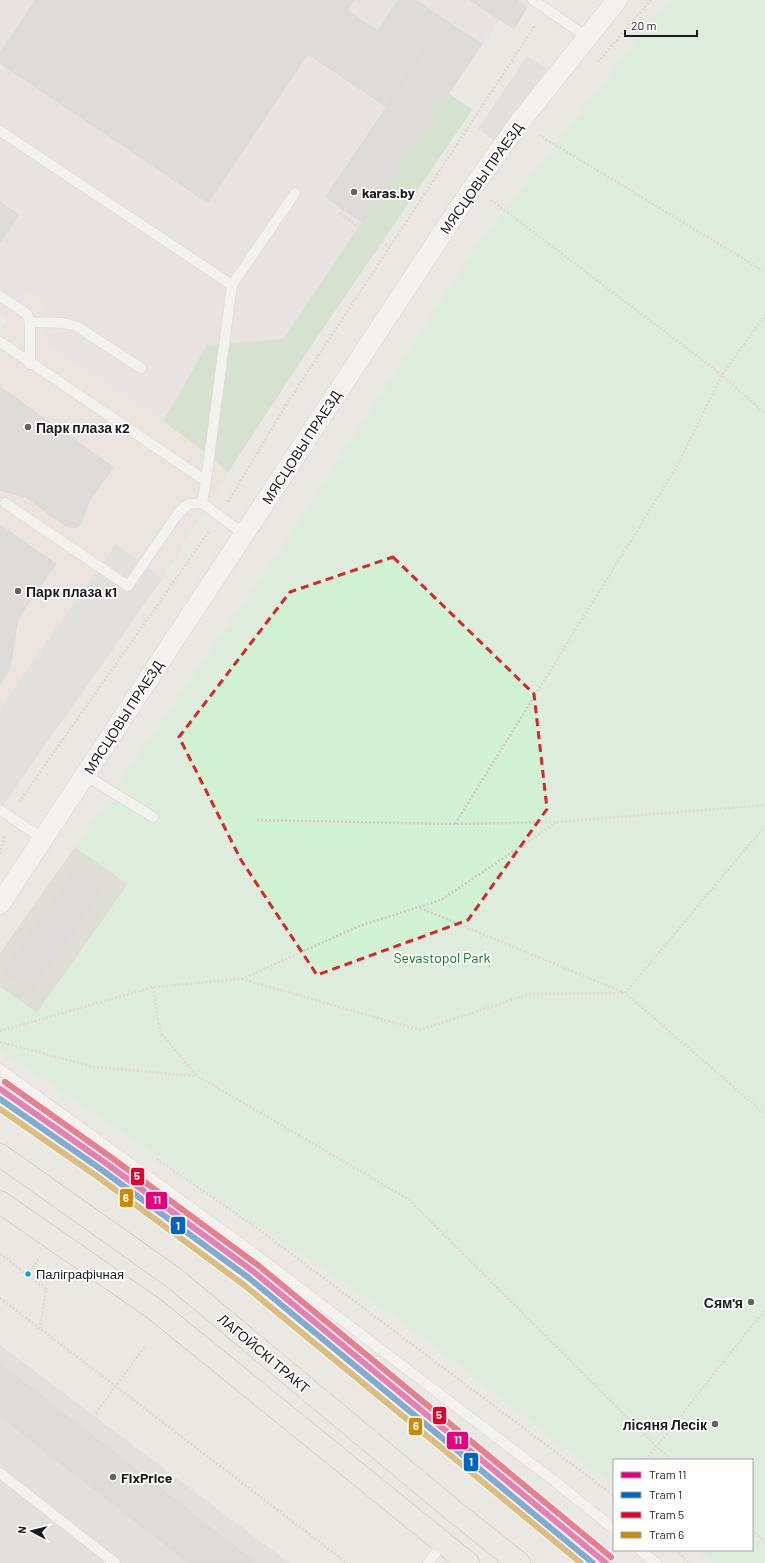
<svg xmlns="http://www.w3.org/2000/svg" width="765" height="1563" font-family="Barlow,sans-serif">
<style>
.residential{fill:#d8d7d4}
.commercial{fill:#ecddd7}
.industrial{fill:#e7dce1}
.construction{fill:#d1d2c5}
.forest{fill:#bfd9b8}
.park{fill:#d0f1d4}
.parking{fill:#d8d7d5}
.building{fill:#d0ceca;stroke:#cccac4}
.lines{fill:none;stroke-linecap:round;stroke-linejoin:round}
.lane-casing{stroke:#c2c2bf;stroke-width:11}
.street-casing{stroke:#c2c2bf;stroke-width:21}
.primary-casing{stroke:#9f9980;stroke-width:23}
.path{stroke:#d5c8c4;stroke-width:2.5;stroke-dasharray:2 2;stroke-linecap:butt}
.lane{stroke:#fcfcfb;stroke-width:10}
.street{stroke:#fcfcfb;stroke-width:20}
.primary{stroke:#efebe2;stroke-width:22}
.tram-1-casing{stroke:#fff;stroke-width:9}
.tram-2-casing{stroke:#fff;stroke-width:9}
.tram-3-casing{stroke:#fff;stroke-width:9}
.tram-4-casing{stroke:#fff;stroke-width:9}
.tram-1{stroke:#e5007d;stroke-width:6}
.tram-2{stroke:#0065bd;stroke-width:6}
.tram-3{stroke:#e4002b;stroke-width:6}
.tram-4{stroke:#cb8a05;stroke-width:6}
.marked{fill:none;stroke:#d62828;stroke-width:3;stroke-dasharray:8 5;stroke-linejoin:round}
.poi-dot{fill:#636361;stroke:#fff;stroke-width:1.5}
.bus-dot{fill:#00a9ce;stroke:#fff;stroke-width:1.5}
.labels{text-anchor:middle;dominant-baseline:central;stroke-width:3.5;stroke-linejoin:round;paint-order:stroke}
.bus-label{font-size:13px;fill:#1b1b1b;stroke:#fff;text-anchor:start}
.street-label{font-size:14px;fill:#1b1b1b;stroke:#fff}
.poi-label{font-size:14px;font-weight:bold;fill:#1b1b1b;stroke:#fff;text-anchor:start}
.park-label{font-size:14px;fill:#0c7523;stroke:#fff}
.line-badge{stroke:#fff;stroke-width:1.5}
.badge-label{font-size:11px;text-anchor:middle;font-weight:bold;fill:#fff}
</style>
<rect width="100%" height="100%" fill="#e9e8e3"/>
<path class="residential" d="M 0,1345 L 289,1563 L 0,1563 Z"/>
<path class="commercial" d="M 26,291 L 44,303 L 48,345 L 163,421 L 196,445 L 228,472 L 163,578 L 0,809 L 0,331 Z"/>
<path class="industrial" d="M 0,0 L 532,0 L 514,29 L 501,20 L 482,44 L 283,339 L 207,345 L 163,421 L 47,345 L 44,303 L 27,291 L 7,321 L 0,315 Z"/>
<path class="construction" d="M 75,847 L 128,884 L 37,1013 L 0,987 L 0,953 Z"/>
<path class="forest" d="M 449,93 L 472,110 L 305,355 L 228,472 L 196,445 L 163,421 L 207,345 L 283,339 Z"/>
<path class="park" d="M 670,0 L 765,0 L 765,1563 L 714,1563 L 697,1550 L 752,1550 L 752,1460 L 614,1460 L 614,1486 L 404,1323 L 0,1050 L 0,987 L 37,1013 L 128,884 L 75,847 L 284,544 L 474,250 L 635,42 Z"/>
<path class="parking" d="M 527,56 L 547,69 L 497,142 L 478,129 Z
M 116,544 L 163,578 L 0,809 L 0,708 Z"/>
<path class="building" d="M 36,0 L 354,0 L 347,10 L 378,31 L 398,0 L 416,0 L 445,20 L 387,107 L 308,54 L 208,203 L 0,63 L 0,53 Z
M 470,0 L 516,0 L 527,7 L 514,29 Z
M 445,20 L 482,44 L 362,222 L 326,197 Z
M 0,202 L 19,215 L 0,243 Z
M 0,387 L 113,467 L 88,503 L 82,523 L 77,527 L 70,528 L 64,525 L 26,497 L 0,490 Z
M 0,525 L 56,564 L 18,618 L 10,668 L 0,685 Z
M 74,873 L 101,892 L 30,991 L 4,972 Z
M 0,1364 L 256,1563 L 189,1563 L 0,1416 Z"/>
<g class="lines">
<defs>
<path id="lane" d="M 533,0 L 587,37
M 0,131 L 232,285 L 206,481
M 232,285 L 295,193
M 0,296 L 27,314 L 30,322 L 30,364
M 30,322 L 63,323 L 76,326 L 141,368
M 0,342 L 206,481 L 202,503
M 5,503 L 128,586 L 179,512 L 189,504 L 202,503 L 244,534
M 85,775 L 153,817
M 0,810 L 43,839
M 0,1069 L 255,1254 L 553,1480 L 614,1529
M 0,1473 L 115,1563
M 640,1550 L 656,1563
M 428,1563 L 444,1542"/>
<path id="street" d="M 0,904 L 471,190 L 519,123 L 617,0"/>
<path id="primary" d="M 0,1155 L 174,1278 L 455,1512 L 519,1563
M 0,1202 L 153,1308 L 468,1563"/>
</defs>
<use href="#lane" class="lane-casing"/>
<use href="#street" class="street-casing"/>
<use href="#primary" class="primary-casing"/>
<path class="path" d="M 598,62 L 651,0
M 539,135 L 765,272
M 491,200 L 722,375 L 765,414
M 343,209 L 340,214 L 390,247
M 228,502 L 286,405 L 536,24
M 19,802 L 210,530
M 257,820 L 455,824 L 557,822 L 765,805
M 455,824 L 676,468 L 722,375 L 765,315
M 0,854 L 5,834
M 420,908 L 625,993 L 765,1114
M 242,979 L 420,1030 L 530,994 L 625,993 L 765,826
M 153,987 L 160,1032 L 197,1076 L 408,1199 L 657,1447 L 672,1460
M 0,1031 L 153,987 L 242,979 L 359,926 L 441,900 L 557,822
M 0,1042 L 94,1067 L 196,1076
M 157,1159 L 254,1226 L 614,1496
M 0,1254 L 46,1289 L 40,1329
M 28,1274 L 40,1257
M 0,1298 L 347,1563
M 96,1413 L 146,1345
M 646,1460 L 765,1309
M 752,1530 L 765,1542
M 675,1550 L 690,1563"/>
<use href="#lane" class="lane"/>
<use href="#street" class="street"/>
<use href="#primary" class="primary"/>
<defs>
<path id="tram-1" d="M 0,1089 L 107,1164 L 254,1272 L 606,1563"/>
<path id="tram-2" d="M 0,1099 L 102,1170 L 249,1278 L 593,1563"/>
<path id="tram-3" d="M 5,1082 L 112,1158 L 259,1266 L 611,1557"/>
<path id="tram-4" d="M 0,1109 L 98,1177 L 244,1285 L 581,1563"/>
</defs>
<use href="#tram-1" class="tram-1-casing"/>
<use href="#tram-2" class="tram-2-casing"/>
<use href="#tram-3" class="tram-3-casing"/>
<use href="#tram-4" class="tram-4-casing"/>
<use href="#tram-1" class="tram-1"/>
<use href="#tram-2" class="tram-2"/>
<use href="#tram-3" class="tram-3"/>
<use href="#tram-4" class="tram-4"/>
</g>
<path d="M0 0H765V1563H0ZM 393,557 L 534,694 L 547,809 L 468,920 L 317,975 L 241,860 L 179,737 L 290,592 Z" fill="#e9e8e3" fill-opacity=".55" fill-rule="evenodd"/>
<path class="marked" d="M 393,557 L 534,694 L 547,809 L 468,920 L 317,975 L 241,860 L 179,737 L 290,592 Z"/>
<g class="poi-dot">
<circle cx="354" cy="192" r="4"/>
<circle cx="28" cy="427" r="4"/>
<circle cx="18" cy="591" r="4"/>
<circle cx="751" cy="1302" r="4"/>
<circle cx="715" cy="1424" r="4"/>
<circle cx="113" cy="1477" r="4"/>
</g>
<circle class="bus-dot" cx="28" cy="1274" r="3.5"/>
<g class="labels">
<g class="bus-label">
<text x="36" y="1274">Паліграфічная</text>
</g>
<g class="street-label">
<text transform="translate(481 178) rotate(-55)">МЯСЦОВЫ ПРАЕЗД</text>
<text transform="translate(301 447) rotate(-57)">МЯСЦОВЫ ПРАЕЗД</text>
<text transform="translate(123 717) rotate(-57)">МЯСЦОВЫ ПРАЕЗД</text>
<text transform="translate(264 1353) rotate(40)">ЛАГОЙСКІ ТРАКТ</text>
</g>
<g class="poi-label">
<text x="362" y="192">karas.by</text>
<text x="36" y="427">Парк плаза к2</text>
<text x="26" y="591">Парк плаза к1</text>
<text x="743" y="1302" text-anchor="end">Сям'я</text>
<text x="707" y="1424" text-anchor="end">лісяня Лесік</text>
<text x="121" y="1477">FixPrice</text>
</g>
<g class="park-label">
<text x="442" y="957">Sevastopol Park</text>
</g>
</g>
<g class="line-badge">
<rect x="130" y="1167" width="15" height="19" rx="4" fill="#e4002b"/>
<rect x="119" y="1188" width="15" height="20" rx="4" fill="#cb8a05"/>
<rect x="145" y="1191" width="23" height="19" rx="4" fill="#e5007d"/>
<rect x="170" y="1216" width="16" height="19" rx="4" fill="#0065bd"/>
<rect x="432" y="1406" width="15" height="19" rx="4" fill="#e4002b"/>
<rect x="408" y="1417" width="15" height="19" rx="4" fill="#cb8a05"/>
<rect x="446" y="1431" width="23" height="19" rx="4" fill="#e5007d"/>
<rect x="463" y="1452" width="16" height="20" rx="4" fill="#0065bd"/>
</g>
<g class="badge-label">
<text x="137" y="1180">5</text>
<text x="126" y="1202">6</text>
<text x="157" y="1204">11</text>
<text x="178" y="1230">1</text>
<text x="439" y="1419">5</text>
<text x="416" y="1430">6</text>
<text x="458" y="1444">11</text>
<text x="471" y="1466">1</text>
</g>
<rect x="613" y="1459" width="140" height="92" fill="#ffffff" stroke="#a4a4a4"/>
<rect x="621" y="1472" width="20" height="6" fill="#e5007d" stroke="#a4a4a4"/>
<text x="649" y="1479" font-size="12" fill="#1b1b1b">Tram 11</text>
<rect x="621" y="1492" width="20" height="6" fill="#0065bd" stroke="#a4a4a4"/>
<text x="649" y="1499" font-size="12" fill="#1b1b1b">Tram 1</text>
<rect x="621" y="1512" width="20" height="6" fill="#e4002b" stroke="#a4a4a4"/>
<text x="649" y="1519" font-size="12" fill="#1b1b1b">Tram 5</text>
<rect x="621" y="1532" width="20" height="6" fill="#cb8a05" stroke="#a4a4a4"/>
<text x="649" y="1539" font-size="12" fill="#1b1b1b">Tram 6</text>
<g transform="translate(32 1531) rotate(277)" stroke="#ffffff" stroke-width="3" paint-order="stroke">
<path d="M0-3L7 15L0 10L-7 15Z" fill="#1b1b1b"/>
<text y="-6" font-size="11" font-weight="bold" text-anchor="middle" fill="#1b1b1b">N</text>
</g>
<path d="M625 30v6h72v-6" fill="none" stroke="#1b1b1b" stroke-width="2"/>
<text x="631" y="30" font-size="12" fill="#1b1b1b" stroke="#ffffff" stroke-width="3" paint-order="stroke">20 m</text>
</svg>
